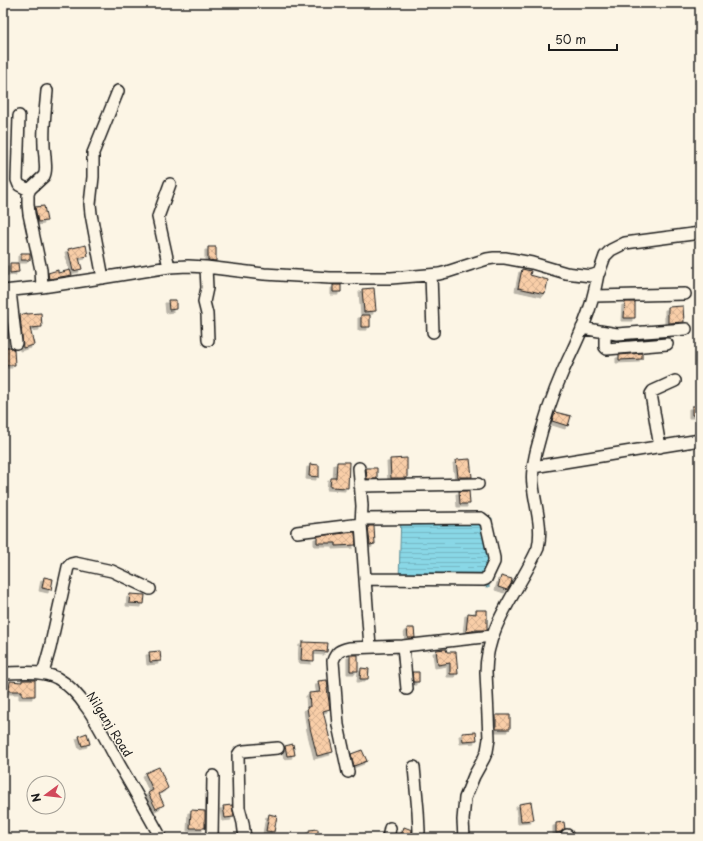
<svg xmlns="http://www.w3.org/2000/svg" width="703" height="841" font-family="'Playpen Sans',sans-serif">
<style>
.water{fill:url(#water-rules);stroke:#5d8c95}
.building{fill:url(#building-cross-hatch);stroke:#1c1c1c;filter:url(#shadow)}
.lines{fill:none;stroke-linecap:round;stroke-linejoin:round}
.minor-casing{stroke:#1c1c1c;stroke-width:14}
.minor{stroke:#fcf5e5;stroke-width:11}
.labels{text-anchor:middle;dominant-baseline:central;stroke-width:3;stroke-linejoin:round;paint-order:stroke}
.street-label{font-size:12px;fill:#1c1c1c;stroke:#fcf5e5}
</style>
<defs>
<pattern id="water-rules" width="6" height="5" patternUnits="userSpaceOnUse"><rect width="6" height="5" fill="#89d7e6"/><path d="M0 2.5h6" fill="none" stroke="#76b8c5"/></pattern>
<pattern id="building-cross-hatch" width="8" height="8" patternUnits="userSpaceOnUse"><rect width="8" height="8" fill="#f9cea8"/><path d="M0 0l8 8M0 8l8-8" fill="none" stroke="#d5b090"/></pattern>
<filter id="shadow"><feDropShadow dx="-3" dy="3" stdDeviation="0" flood-color="#0004"/></filter>
</defs>
<rect width="100%" height="100%" fill="#fcf5e5"/>
<filter id="ink" filterUnits="userSpaceOnUse"><feTurbulence type="fractalNoise" baseFrequency=".025" numOctaves="2"/><feDisplacementMap in="SourceGraphic" scale="8" xChannelSelector="R" yChannelSelector="G"/><feConvolveMatrix kernelMatrix="1 2 1 2 8 2 1 2 1" color-interpolation-filters="sRGB"/></filter>
<g filter="url(#ink)">
<path class="water" d="M 401,515 L 492,518 L 489,587 L 399,580 Z"/>
<path class="building" d="M 44,206 L 47,221 L 38,222 L 35,207 Z
M 86,245 L 88,256 L 79,258 L 82,269 L 73,271 L 68,249 Z
M 208,247 L 216,247 L 216,261 L 208,260 Z
M 21,253 L 30,253 L 30,260 L 21,260 Z
M 10,263 L 18,263 L 19,272 L 10,273 Z
M 522,269 L 531,271 L 530,275 L 548,280 L 545,294 L 518,288 Z
M 58,270 L 58,273 L 70,270 L 72,275 L 49,279 L 48,273 Z
M 333,285 L 341,285 L 341,292 L 333,292 Z
M 374,288 L 376,311 L 364,312 L 362,289 Z
M 168,300 L 176,300 L 176,309 L 169,310 Z
M 625,302 L 635,302 L 635,318 L 624,318 Z
M 683,306 L 684,322 L 668,323 L 668,307 Z
M 27,313 L 27,314 L 41,313 L 42,327 L 30,328 L 34,345 L 23,348 L 20,315 Z
M 361,315 L 370,315 L 370,327 L 361,327 Z
M 3,347 L 10,347 L 14,350 L 15,365 L 3,365 Z
M 642,353 L 642,359 L 619,360 L 619,355 Z
M 692,406 L 700,406 L 700,415 L 692,415 Z
M 555,412 L 571,416 L 568,426 L 552,421 Z
M 407,458 L 407,478 L 391,478 L 390,459 Z
M 470,459 L 472,477 L 458,477 L 456,460 Z
M 337,462 L 349,462 L 348,488 L 330,487 L 331,478 L 336,478 Z
M 310,464 L 319,465 L 319,477 L 309,476 Z
M 366,468 L 377,468 L 377,479 L 367,479 Z
M 459,491 L 469,491 L 470,504 L 460,504 Z
M 368,526 L 374,526 L 375,544 L 370,545 Z
M 355,532 L 356,545 L 336,546 L 336,543 L 317,543 L 317,536 Z
M 501,576 L 512,579 L 511,584 L 507,590 L 498,587 Z
M 44,577 L 53,579 L 51,590 L 42,588 Z
M 130,594 L 145,595 L 144,604 L 129,603 Z
M 476,610 L 487,610 L 487,630 L 473,630 L 473,631 L 466,632 L 468,613 L 476,614 Z
M 407,628 L 414,628 L 415,638 L 408,638 Z
M 302,642 L 328,643 L 327,652 L 314,651 L 314,661 L 301,660 Z
M 446,649 L 447,652 L 456,652 L 458,674 L 450,674 L 450,663 L 438,665 L 436,650 Z
M 160,651 L 161,661 L 150,662 L 149,652 Z
M 350,655 L 358,655 L 358,671 L 350,671 Z
M 361,668 L 369,669 L 368,679 L 360,679 Z
M 412,672 L 419,672 L 419,682 L 413,682 Z
M 22,680 L 35,680 L 35,696 L 22,696 L 22,691 L 9,691 L 10,681 L 22,682 Z
M 327,680 L 328,688 L 327,688 L 330,709 L 323,711 L 333,752 L 317,756 L 310,728 L 307,707 L 310,707 L 309,693 L 320,692 L 318,681 Z
M 496,715 L 510,715 L 510,729 L 496,729 Z
M 476,732 L 477,740 L 463,741 L 462,733 Z
M 87,733 L 90,744 L 82,746 L 79,736 Z
M 293,744 L 295,755 L 287,756 L 285,746 Z
M 362,750 L 367,761 L 354,766 L 351,754 Z
M 159,767 L 168,788 L 159,794 L 164,805 L 156,809 L 148,793 L 153,790 L 145,773 Z
M 531,802 L 534,820 L 521,821 L 519,804 Z
M 232,805 L 234,817 L 225,818 L 223,806 Z
M 191,810 L 205,811 L 205,828 L 190,828 Z
M 269,814 L 277,816 L 274,832 L 266,831 Z
M 564,822 L 565,829 L 561,832 L 556,833 L 556,823 Z
M 404,827 L 412,830 L 411,838 L 400,838 Z
M 318,829 L 318,838 L 310,838 L 309,830 Z"/>
<g class="lines">
<defs>
<path id="minor" d="M 19,116 L 17,180 L 19,185 L 29,190
M 169,267 L 158,217 L 170,184
M 206,267 L 207,288 L 204,302 L 207,314 L 208,340
M 431,275 L 433,332
M 103,278 L 91,214 L 90,204 L 93,177 L 93,153 L 118,91
M 42,287 L 41,270 L 29,214 L 28,204 L 28,194 L 30,189 L 44,176 C 47,170 45,164 45,157 C 42,135 45,113 47,91
M 3,291 L 42,287 L 95,279 L 169,267 L 188,266 L 206,267 L 264,274 L 330,278 L 391,278 L 439,274 L 447,272 L 487,259 L 494,258 L 505,258 L 532,263 L 566,273 L 591,276 L 599,273 L 605,256 L 611,250 L 625,243 L 700,233
M 10,291 L 16,343
M 594,296 L 685,294
M 582,328 L 617,334 L 686,329
M 605,332 L 605,347 L 607,349 L 667,344
M 660,447 L 651,394 L 653,391 L 675,381
M 533,467 L 700,440
M 359,468 L 362,506 L 361,524 L 370,647
M 360,486 L 478,484
M 362,519 L 481,518 L 486,522 L 494,558 L 494,562 L 486,579 L 483,580 L 365,579
M 297,532 L 361,524
M 403,646 L 407,689
M 3,673 C 20,673 41,670 57,678 C 85,693 105,739 120,766 C 134,790 148,814 161,838
M 43,673 L 50,648 L 68,567 L 71,564 L 75,563 L 112,571 L 150,589
M 414,767 L 418,811 L 419,831 L 418,838
M 348,772 L 338,725 L 333,661 C 336,652 340,650 349,648 L 403,646 L 492,636
M 212,838 L 213,776
M 245,838 L 243,823 L 239,808 L 238,755 L 240,752 L 244,751 L 278,748
M 388,838 L 390,828
M 464,838 L 463,820 L 465,798 L 474,776 L 484,758 L 487,751 L 489,739 L 486,672 C 486,626 520,589 538,548 C 543,526 535,506 533,485 C 531,473 534,462 536,452 C 543,424 552,396 563,371 C 570,355 578,340 584,324 C 591,307 595,291 598,274
M 567,838 L 567,835"/>
</defs>
<use href="#minor" class="minor-casing"/>
<use href="#minor" class="minor"/>
</g>
</g>
<g class="labels">
<g class="street-label">
<text transform="translate(110 724) rotate(58)">Nilganj Road</text>
</g>
</g>
<rect width="703" height="841" fill="none" stroke="#fcf5e5" stroke-width="16"/>
<rect x="8" y="8" width="687" height="825" fill="none" stroke="#1c1c1c" stroke-width="1.5" filter="url(#ink)"/>
<g transform="translate(46 795) rotate(255)"><circle r="19" fill="#fcf5e5" stroke="#a29e95"/>
<path d="M0-3L7 15L0 10L-7 15Z" fill="#d1495b"/>
<text y="-6" font-size="11" font-weight="bold" text-anchor="middle" fill="#1c1c1c">N</text>
</g>
<path d="M549 44v6h68v-6" fill="none" stroke="#1c1c1c" stroke-width="2"/>
<text x="555" y="44" font-size="12" fill="#1c1c1c" stroke="#fcf5e5" stroke-width="3" paint-order="stroke">50 m</text>
</svg>
